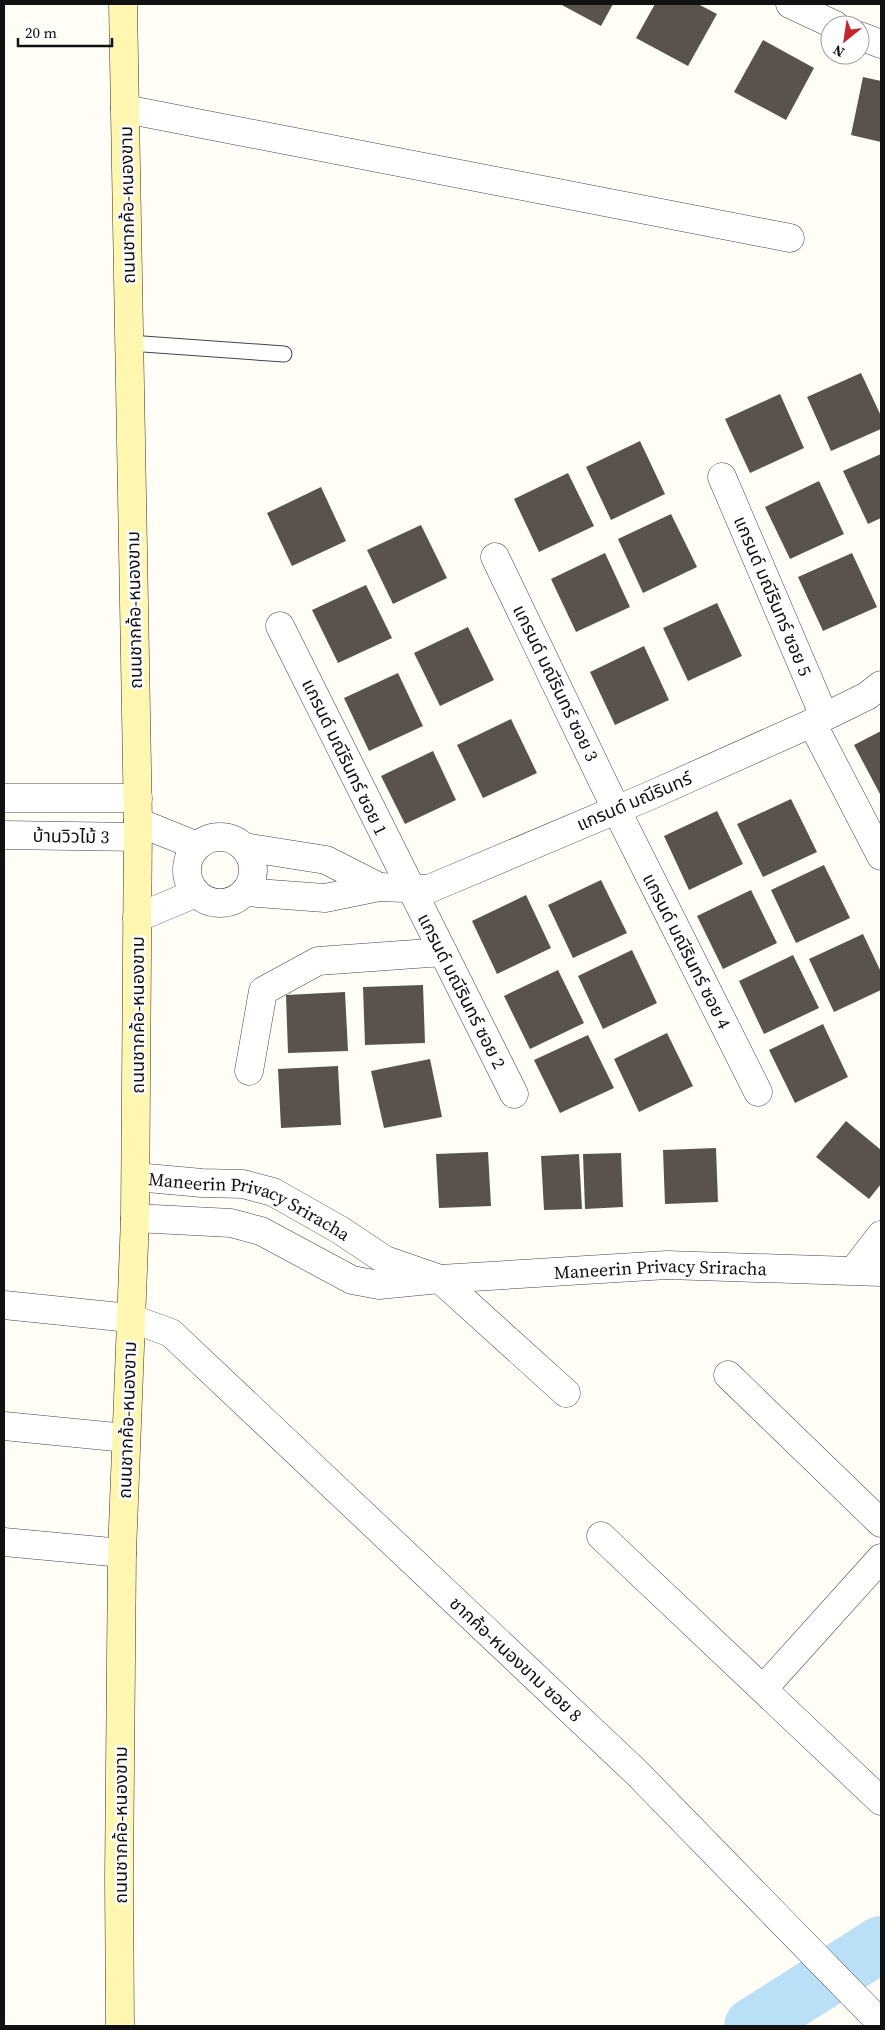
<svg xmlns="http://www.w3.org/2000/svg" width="885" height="2030" font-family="'Source Serif 4','Noto Sans Thai',serif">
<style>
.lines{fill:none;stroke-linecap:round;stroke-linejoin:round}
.river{stroke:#b9e0f7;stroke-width:56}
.building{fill:#5a524d}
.lane-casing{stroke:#444;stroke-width:17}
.street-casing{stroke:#444;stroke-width:29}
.secondary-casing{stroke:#333;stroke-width:29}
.lane{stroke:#fff;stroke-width:15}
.street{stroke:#fff;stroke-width:28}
.secondary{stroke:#fff6b0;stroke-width:28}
.labels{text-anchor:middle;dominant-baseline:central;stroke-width:5;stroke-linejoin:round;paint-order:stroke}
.street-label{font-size:18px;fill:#111;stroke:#fff}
</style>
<rect width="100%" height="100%" fill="#fffdf5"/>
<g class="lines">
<path class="river" d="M 752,2026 L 881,1944"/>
</g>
<path class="building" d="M 560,4 L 613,4 L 601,26 Z
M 655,4 L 698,4 L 717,14 L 688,66 L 636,38 Z
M 763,40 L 814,68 L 786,120 L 734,92 Z
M 863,77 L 881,81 L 881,142 L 851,135 Z
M 861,373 L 881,416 L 881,429 L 831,451 L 807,397 Z
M 780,394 L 804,448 L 750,473 L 725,419 Z
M 640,441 L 665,494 L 611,520 L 586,467 Z
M 881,454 L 881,518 L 868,524 L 843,471 Z
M 568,473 L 594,526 L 539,552 L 514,499 Z
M 819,481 L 844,534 L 790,559 L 765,507 Z
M 321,487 L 346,541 L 292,566 L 267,513 Z
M 671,514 L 697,567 L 643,593 L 618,539 Z
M 421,525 L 447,578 L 393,604 L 367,550 Z
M 605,553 L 630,607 L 576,632 L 551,579 Z
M 852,553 L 877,607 L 823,631 L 798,577 Z
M 366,585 L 392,638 L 338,663 L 312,610 Z
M 717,603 L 742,656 L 688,681 L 663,628 Z
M 468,627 L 494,680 L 440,706 L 414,653 Z
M 644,646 L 669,700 L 615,725 L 590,672 Z
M 398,673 L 423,726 L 369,751 L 344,698 Z
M 511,719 L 537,773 L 483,798 L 457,745 Z
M 881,731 L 881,796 L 854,745 Z
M 433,751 L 456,800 L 405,824 L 381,776 Z
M 791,799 L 817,852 L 763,877 L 737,824 Z
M 717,811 L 743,864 L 689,890 L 664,836 Z
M 824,865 L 850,918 L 796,943 L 771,890 Z
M 601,880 L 627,933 L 573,958 L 548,905 Z
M 751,890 L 777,943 L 723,969 L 697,916 Z
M 526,895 L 551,948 L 497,974 L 472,921 Z
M 863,934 L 881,972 L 881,990 L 834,1012 L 809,959 Z
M 632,950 L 657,1003 L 603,1029 L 578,976 Z
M 793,955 L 819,1008 L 764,1034 L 739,981 Z
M 558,970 L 584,1023 L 530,1049 L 504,996 Z
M 423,985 L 425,1043 L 365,1045 L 363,987 Z
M 345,992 L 348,1051 L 288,1053 L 286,995 Z
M 823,1024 L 848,1077 L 795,1103 L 769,1050 Z
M 667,1033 L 693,1086 L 639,1112 L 614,1059 Z
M 588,1035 L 614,1088 L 560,1113 L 534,1060 Z
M 430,1059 L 442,1117 L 384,1128 L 371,1071 Z
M 338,1066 L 341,1125 L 281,1128 L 278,1069 Z
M 846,1121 L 881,1150 L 881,1184 L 869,1199 L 816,1157 Z
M 716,1148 L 718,1202 L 665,1204 L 663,1150 Z
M 488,1152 L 491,1206 L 439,1208 L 436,1154 Z
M 621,1153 L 623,1207 L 585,1209 L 583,1154 Z
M 579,1154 L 582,1209 L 544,1210 L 541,1156 Z"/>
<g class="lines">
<defs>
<path id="lane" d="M 129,343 L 284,354"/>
<g id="street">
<path d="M 790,4 L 835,25"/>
<path d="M 860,36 L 881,44"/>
<path d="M 125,109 L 790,238"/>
<path d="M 722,477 L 824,716"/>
<path d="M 495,557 L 616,809 L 758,1092"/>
<path d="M 280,626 L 514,1094"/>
<path d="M 812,723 L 881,856"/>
<path d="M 4,798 L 138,798"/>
<path d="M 138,822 L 197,846"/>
<path d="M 4,835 L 138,837"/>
<circle cx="220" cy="870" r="33"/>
<path d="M 244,847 L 326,860 L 379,887"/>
<path d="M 245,892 L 325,898 L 379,887 L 429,889 L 649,796 L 812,723 L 867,696 L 881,685"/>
<path d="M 137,918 L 196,893"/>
<path d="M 249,1071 L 263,991 L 318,961 L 443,952"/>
<path id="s1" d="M 136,1177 L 202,1183 L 243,1184 L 273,1192 L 340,1230 L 385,1260 L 440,1279 L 566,1393"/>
<path id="s2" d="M 135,1218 L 231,1223 L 261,1231 L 352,1280 L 379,1285 L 440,1279 L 667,1265 L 881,1272"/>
<path d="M 854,1270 L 881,1235"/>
<path d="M 4,1305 L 130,1318 L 171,1333 L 637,1773 L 874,2016 L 881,2026"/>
<path d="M 728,1375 L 881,1523"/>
<path d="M 4,1426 L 126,1438"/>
<path d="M 601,1536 L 881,1801"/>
<path d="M 4,1542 L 122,1553"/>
<path d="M 764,1688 L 881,1558"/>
</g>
<path id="secondary" d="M 120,2026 L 119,1878 L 122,1553 L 135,1218 L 138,822 L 123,4"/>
</defs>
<use href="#lane" class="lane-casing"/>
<use href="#street" class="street-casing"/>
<use href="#secondary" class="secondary-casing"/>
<use href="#lane" class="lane"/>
<use href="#street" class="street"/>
<use href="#secondary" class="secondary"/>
</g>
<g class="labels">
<g class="street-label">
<text transform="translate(127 205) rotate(-91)">ถนนชากค้อ-หนองขาม</text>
<text transform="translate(773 596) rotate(67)">แกรนด์ มณีรินทร์ ซอย 5</text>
<text transform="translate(134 610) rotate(-91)">ถนนชากค้อ-หนองขาม</text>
<text transform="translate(556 683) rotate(64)">แกรนด์ มณีรินทร์ ซอย 3</text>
<text transform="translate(345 757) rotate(64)">แกรนด์ มณีรินทร์ ซอย 1</text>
<text transform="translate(634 801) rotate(-23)">แกรนด์ มณีรินทร์</text>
<text transform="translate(71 836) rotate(1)">บ้านวิวไม้ 3</text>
<text transform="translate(687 951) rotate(63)">แกรนด์ มณีรินทร์ ซอย 4</text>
<text transform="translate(462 991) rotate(63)">แกรนด์ มณีรินทร์ ซอย 2</text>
<text transform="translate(137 1015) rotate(-90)">ถนนชากค้อ-หนองขาม</text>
<text stroke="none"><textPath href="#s1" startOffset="119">Maneerin Privacy Sriracha</textPath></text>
<text stroke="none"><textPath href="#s2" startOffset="540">Maneerin Privacy Sriracha</textPath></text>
<text transform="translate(127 1420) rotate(-88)">ถนนชากค้อ-หนองขาม</text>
<text transform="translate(516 1659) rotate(43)">ชากค้อ-หนองขาม ซอย 8</text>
<text transform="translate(120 1825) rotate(-90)">ถนนชากค้อ-หนองขาม</text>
</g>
</g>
<rect width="885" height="2030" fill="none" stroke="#111111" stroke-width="10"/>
<g transform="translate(845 40) rotate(210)"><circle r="24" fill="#ffffff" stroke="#a0a0a0"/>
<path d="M0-4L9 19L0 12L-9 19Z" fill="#c4262e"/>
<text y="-8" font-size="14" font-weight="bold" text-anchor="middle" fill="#111111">N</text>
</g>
<path d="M18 38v8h94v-8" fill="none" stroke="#111111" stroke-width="2.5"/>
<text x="25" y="38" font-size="15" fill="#111111" stroke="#ffffff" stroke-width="4" paint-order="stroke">20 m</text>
</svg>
